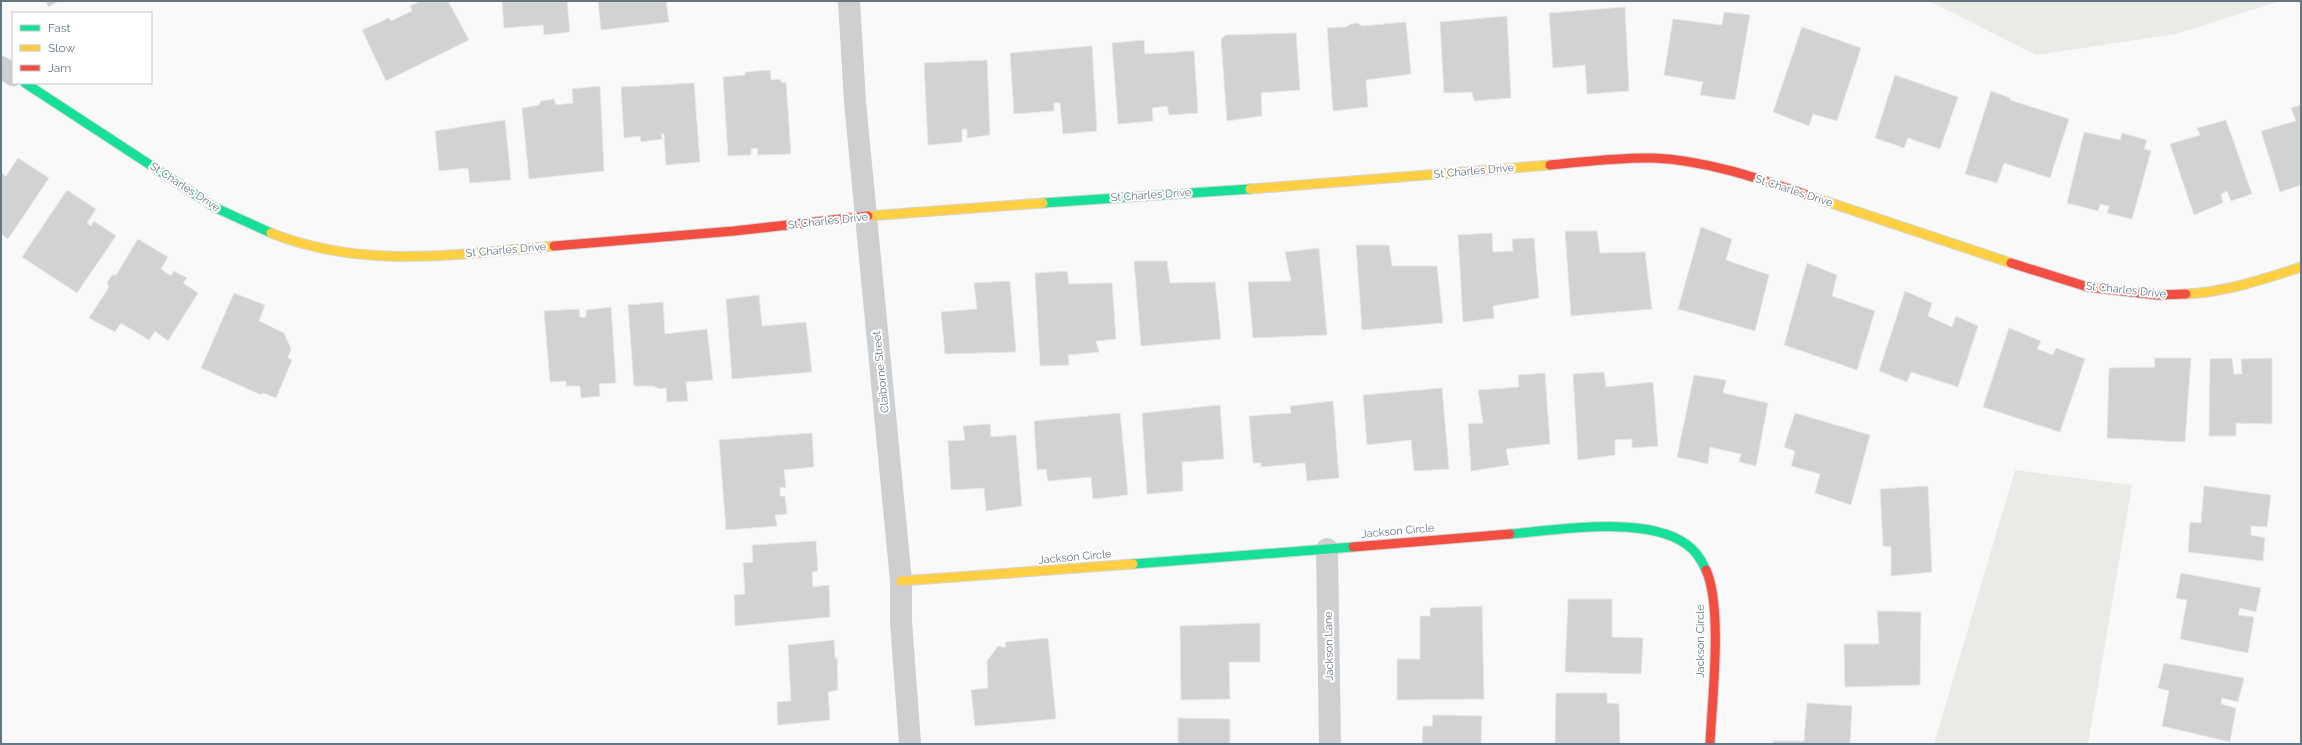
<svg xmlns="http://www.w3.org/2000/svg" width="2302" height="745" font-family="Raleway,sans-serif">
<style>
.green{fill:#e8ebe6}
.building{fill:#d0d2d3;stroke:#e8e8e8}
.lines{fill:none;stroke-linecap:round;stroke-linejoin:round}
.fast-casing{stroke:#d5d6d7;stroke-width:11}
.slow-casing{stroke:#d5d6d7;stroke-width:11}
.jam-casing{stroke:#d5d6d7;stroke-width:11}
.street{stroke:#cecfd0;stroke-width:22}
.fast{stroke:#16e098;stroke-width:9}
.slow{stroke:#ffcf43;stroke-width:9}
.jam{stroke:#f24e42;stroke-width:9}
.labels{text-anchor:middle;dominant-baseline:central;stroke-width:4;stroke-linejoin:round;paint-order:stroke}
.street-label{font-size:11px;fill:#657683;stroke:#fff}
</style>
<rect width="100%" height="100%" fill="#f9f9f9"/>
<path class="green" d="M 1930,1 L 2280,1 L 2176,34 L 2036,55 Z
M 2015,470 L 2132,485 L 2088,744 L 1934,744 Z"/>
<path class="building" d="M 46,1 L 59,1 L 48,7 Z
M 421,1 L 448,1 L 469,40 L 386,81 L 362,30 L 389,18 L 391,21 L 412,11 L 410,6 Z
M 502,1 L 567,1 L 570,32 L 544,35 L 543,25 L 504,28 Z
M 598,1 L 666,1 L 669,22 L 601,30 Z
M 1625,7 L 1629,91 L 1587,94 L 1585,65 L 1553,68 L 1549,13 Z
M 1724,12 L 1750,15 L 1735,100 L 1700,95 L 1703,82 L 1664,75 L 1673,19 L 1722,25 Z
M 1507,16 L 1511,98 L 1474,101 L 1472,92 L 1444,93 L 1440,22 Z
M 1406,22 L 1411,74 L 1366,80 L 1368,107 L 1333,111 L 1327,28 L 1346,27 L 1351,24 L 1357,23 L 1362,26 Z
M 1802,27 L 1861,48 L 1837,121 L 1813,114 L 1809,126 L 1773,112 Z
M 1296,33 L 1300,90 L 1261,93 L 1262,116 L 1227,121 L 1221,39 L 1226,35 Z
M 1144,40 L 1145,54 L 1194,51 L 1198,113 L 1169,115 L 1167,106 L 1152,108 L 1153,121 L 1118,124 L 1112,43 Z
M 1092,46 L 1097,131 L 1063,134 L 1060,103 L 1054,103 L 1054,111 L 1014,114 L 1010,53 Z
M 987,60 L 990,135 L 967,138 L 967,129 L 962,129 L 962,142 L 928,145 L 924,63 Z
M 770,70 L 771,80 L 780,79 L 782,83 L 786,82 L 791,154 L 758,155 L 757,148 L 751,149 L 751,155 L 728,156 L 723,77 L 745,75 L 745,72 Z
M 1895,75 L 1958,97 L 1940,149 L 1908,138 L 1904,148 L 1875,138 Z
M 694,83 L 700,162 L 666,165 L 664,134 L 661,134 L 662,139 L 641,142 L 640,136 L 624,138 L 621,87 Z
M 600,86 L 604,171 L 529,179 L 522,108 L 539,105 L 541,101 L 554,99 L 556,105 L 573,103 L 572,89 Z
M 1991,91 L 2010,98 L 2010,100 L 2069,119 L 2050,178 L 2004,163 L 1997,183 L 1965,174 Z
M 2301,105 L 2301,185 L 2280,192 L 2261,131 L 2296,121 L 2291,108 Z
M 505,120 L 511,180 L 470,183 L 468,168 L 439,171 L 435,131 Z
M 2226,120 L 2252,194 L 2231,201 L 2227,191 L 2221,194 L 2223,203 L 2194,215 L 2170,144 L 2200,135 L 2197,128 Z
M 2084,132 L 2120,140 L 2122,133 L 2147,140 L 2144,149 L 2151,151 L 2132,219 L 2107,213 L 2109,206 L 2100,204 L 2098,211 L 2067,203 Z
M 18,158 L 49,178 L 8,239 L 1,234 L 1,173 L 6,176 Z
M 67,190 L 96,209 L 87,223 L 91,226 L 94,221 L 116,236 L 77,293 L 22,257 Z
M 1701,227 L 1732,239 L 1726,260 L 1769,275 L 1755,331 L 1678,309 Z
M 1565,231 L 1597,231 L 1600,253 L 1645,252 L 1652,309 L 1571,316 Z
M 1492,233 L 1493,252 L 1513,251 L 1512,239 L 1534,238 L 1539,298 L 1493,306 L 1494,318 L 1463,322 L 1458,235 Z
M 138,239 L 168,257 L 161,269 L 171,276 L 174,271 L 187,278 L 183,283 L 198,293 L 168,341 L 155,331 L 149,340 L 121,323 L 115,332 L 89,318 L 109,287 L 107,283 L 112,275 L 116,275 Z
M 1356,245 L 1389,245 L 1392,266 L 1437,266 L 1443,323 L 1362,330 Z
M 1319,248 L 1327,335 L 1253,338 L 1248,282 L 1291,281 L 1285,252 Z
M 1134,261 L 1167,261 L 1170,283 L 1215,282 L 1221,339 L 1141,346 Z
M 1807,263 L 1837,275 L 1832,296 L 1875,311 L 1857,370 L 1784,345 Z
M 1067,271 L 1069,284 L 1112,283 L 1116,339 L 1096,341 L 1099,352 L 1068,355 L 1069,365 L 1040,366 L 1035,273 Z
M 1010,281 L 1016,352 L 945,354 L 941,312 L 977,309 L 974,283 Z
M 1905,291 L 1932,303 L 1928,316 L 1952,327 L 1956,316 L 1978,326 L 1958,387 L 1911,372 L 1907,382 L 1879,371 Z
M 234,293 L 265,305 L 259,321 L 284,333 L 291,349 L 288,358 L 292,360 L 276,398 L 263,393 L 261,395 L 201,368 Z
M 759,295 L 762,326 L 806,322 L 812,372 L 732,379 L 726,299 Z
M 663,302 L 665,334 L 707,329 L 713,380 L 686,382 L 688,401 L 667,402 L 666,388 L 659,389 L 654,386 L 634,386 L 628,305 Z
M 611,307 L 616,383 L 599,384 L 600,396 L 581,398 L 580,386 L 566,386 L 566,381 L 550,382 L 544,311 L 579,309 L 580,317 L 586,317 L 586,310 Z
M 2009,328 L 2041,341 L 2037,349 L 2053,355 L 2056,348 L 2085,359 L 2060,432 L 1983,407 Z
M 2154,358 L 2191,358 L 2185,442 L 2107,438 L 2109,368 L 2155,367 Z
M 2232,358 L 2234,374 L 2242,374 L 2241,359 L 2272,358 L 2272,424 L 2236,423 L 2236,436 L 2209,436 L 2210,359 Z
M 1604,372 L 1606,387 L 1653,382 L 1658,446 L 1632,448 L 1632,439 L 1615,440 L 1615,455 L 1578,460 L 1573,374 Z
M 1545,373 L 1550,444 L 1506,449 L 1509,465 L 1471,471 L 1468,424 L 1483,423 L 1478,390 L 1519,387 L 1518,375 Z
M 1694,375 L 1726,380 L 1723,393 L 1768,403 L 1756,466 L 1739,462 L 1741,454 L 1710,447 L 1708,464 L 1677,457 Z
M 1442,388 L 1449,469 L 1414,471 L 1411,440 L 1367,445 L 1363,395 Z
M 1333,401 L 1339,478 L 1307,481 L 1305,463 L 1261,467 L 1261,463 L 1253,463 L 1249,416 L 1291,413 L 1290,406 Z
M 1220,405 L 1224,459 L 1182,462 L 1183,491 L 1147,494 L 1142,413 Z
M 1120,413 L 1128,495 L 1093,499 L 1091,477 L 1048,481 L 1046,469 L 1037,470 L 1034,421 Z
M 1795,413 L 1870,435 L 1851,505 L 1815,493 L 1820,474 L 1791,466 L 1795,451 L 1784,447 Z
M 990,424 L 991,437 L 1016,435 L 1022,506 L 986,511 L 984,488 L 951,490 L 948,441 L 965,440 L 963,426 Z
M 812,433 L 814,467 L 784,470 L 786,488 L 780,487 L 780,496 L 785,496 L 787,514 L 775,515 L 777,526 L 726,530 L 719,440 Z
M 1928,486 L 1932,572 L 1891,576 L 1891,547 L 1883,546 L 1880,489 Z
M 2204,486 L 2271,495 L 2267,527 L 2251,526 L 2251,535 L 2265,538 L 2263,561 L 2188,552 L 2190,522 L 2201,523 Z
M 816,541 L 818,571 L 812,572 L 813,587 L 829,585 L 830,617 L 735,626 L 734,595 L 745,594 L 743,563 L 753,562 L 752,545 Z
M 2181,573 L 2261,588 L 2256,612 L 2240,608 L 2238,615 L 2254,617 L 2248,653 L 2180,639 L 2187,600 L 2176,598 Z
M 1568,599 L 1612,599 L 1612,637 L 1643,638 L 1641,674 L 1565,672 Z
M 1482,606 L 1484,699 L 1397,700 L 1397,659 L 1420,659 L 1420,616 L 1430,616 L 1430,608 Z
M 1877,611 L 1921,612 L 1920,685 L 1845,687 L 1844,644 L 1879,644 Z
M 1260,623 L 1260,662 L 1229,662 L 1230,699 L 1181,700 L 1180,626 Z
M 1048,638 L 1056,719 L 975,726 L 971,690 L 988,688 L 987,661 L 998,646 L 1005,648 L 1006,642 Z
M 834,640 L 835,658 L 837,658 L 838,690 L 828,692 L 830,720 L 778,725 L 777,702 L 791,701 L 788,645 Z
M 2164,663 L 2244,678 L 2238,702 L 2222,698 L 2221,704 L 2236,708 L 2230,742 L 2162,726 L 2169,691 L 2158,688 Z
M 1556,693 L 1607,693 L 1607,703 L 1619,704 L 1620,744 L 1555,744 Z
M 1807,703 L 1852,706 L 1850,744 L 1773,744 L 1773,741 L 1804,741 Z
M 1433,715 L 1482,716 L 1481,744 L 1422,744 L 1423,726 L 1432,726 Z
M 1178,718 L 1230,719 L 1230,744 L 1178,744 Z"/>
<g class="lines">
<defs>
<path id="fast" d="M 25,83 L 216,208 L 271,233
M 1043,203 L 1250,189
M 1510,534 C 1557,530 1647,515 1686,544 C 1695,550 1702,561 1706,570
M 1133,564 L 1353,547"/>
<path id="slow" d="M 1250,189 L 1550,165
M 1807,195 L 2011,263
M 868,216 L 1043,203
M 271,233 C 364,270 457,254 554,246
M 2186,294 C 2226,292 2264,279 2301,267
M 901,581 L 1133,564"/>
<path id="jam" d="M 1550,165 C 1584,162 1619,157 1653,158 C 1705,160 1758,178 1807,195
M 554,246 L 734,231 L 868,216
M 2011,263 L 2088,287 L 2157,295 L 2186,294
M 1353,547 L 1510,534
M 1706,570 C 1723,607 1712,701 1710,744"/>
</defs>
<use href="#fast" class="fast-casing"/>
<use href="#slow" class="slow-casing"/>
<use href="#jam" class="jam-casing"/>
<path class="street" d="M 849,1 L 855,102 L 901,581 L 901,621 L 910,744
M 1,67 L 13,75
M 1327,549 L 1330,744"/>
<use href="#fast" class="fast"/>
<use href="#slow" class="slow"/>
<use href="#jam" class="jam"/>
</g>
<g class="labels">
<g class="street-label">
<text transform="translate(1474 171) rotate(-5)">St Charles Drive</text>
<text transform="translate(185 187) rotate(33)">St Charles Drive</text>
<text transform="translate(1794 191) rotate(18)">St Charles Drive</text>
<text transform="translate(1151 195) rotate(-4)">St Charles Drive</text>
<text transform="translate(828 221) rotate(-6)">St Charles Drive</text>
<text transform="translate(506 250) rotate(-5)">St Charles Drive</text>
<text transform="translate(2126 290) rotate(6)">St Charles Drive</text>
<text transform="translate(881 372) rotate(-96)">Claiborne Street</text>
<text transform="translate(1398 531) rotate(-5)">Jackson Circle</text>
<text transform="translate(1075 557) rotate(-5)">Jackson Circle</text>
<text transform="translate(1700 641) rotate(-90)">Jackson Circle</text>
<text transform="translate(1329 646) rotate(-91)">Jackson Lane</text>
</g>
</g>
<rect width="2302" height="745" fill="none" stroke="#657683" stroke-width="4"/>
<rect x="12" y="12" width="140" height="72" fill="#ffffff" stroke="#c1c8cd"/>
<rect x="20" y="25" width="20" height="6" fill="#16e098" stroke="#c1c8cd"/>
<text x="48" y="32" font-size="12" fill="#657683">Fast</text>
<rect x="20" y="45" width="20" height="6" fill="#ffcf43" stroke="#c1c8cd"/>
<text x="48" y="52" font-size="12" fill="#657683">Slow</text>
<rect x="20" y="65" width="20" height="6" fill="#f24e42" stroke="#c1c8cd"/>
<text x="48" y="72" font-size="12" fill="#657683">Jam</text>
</svg>
